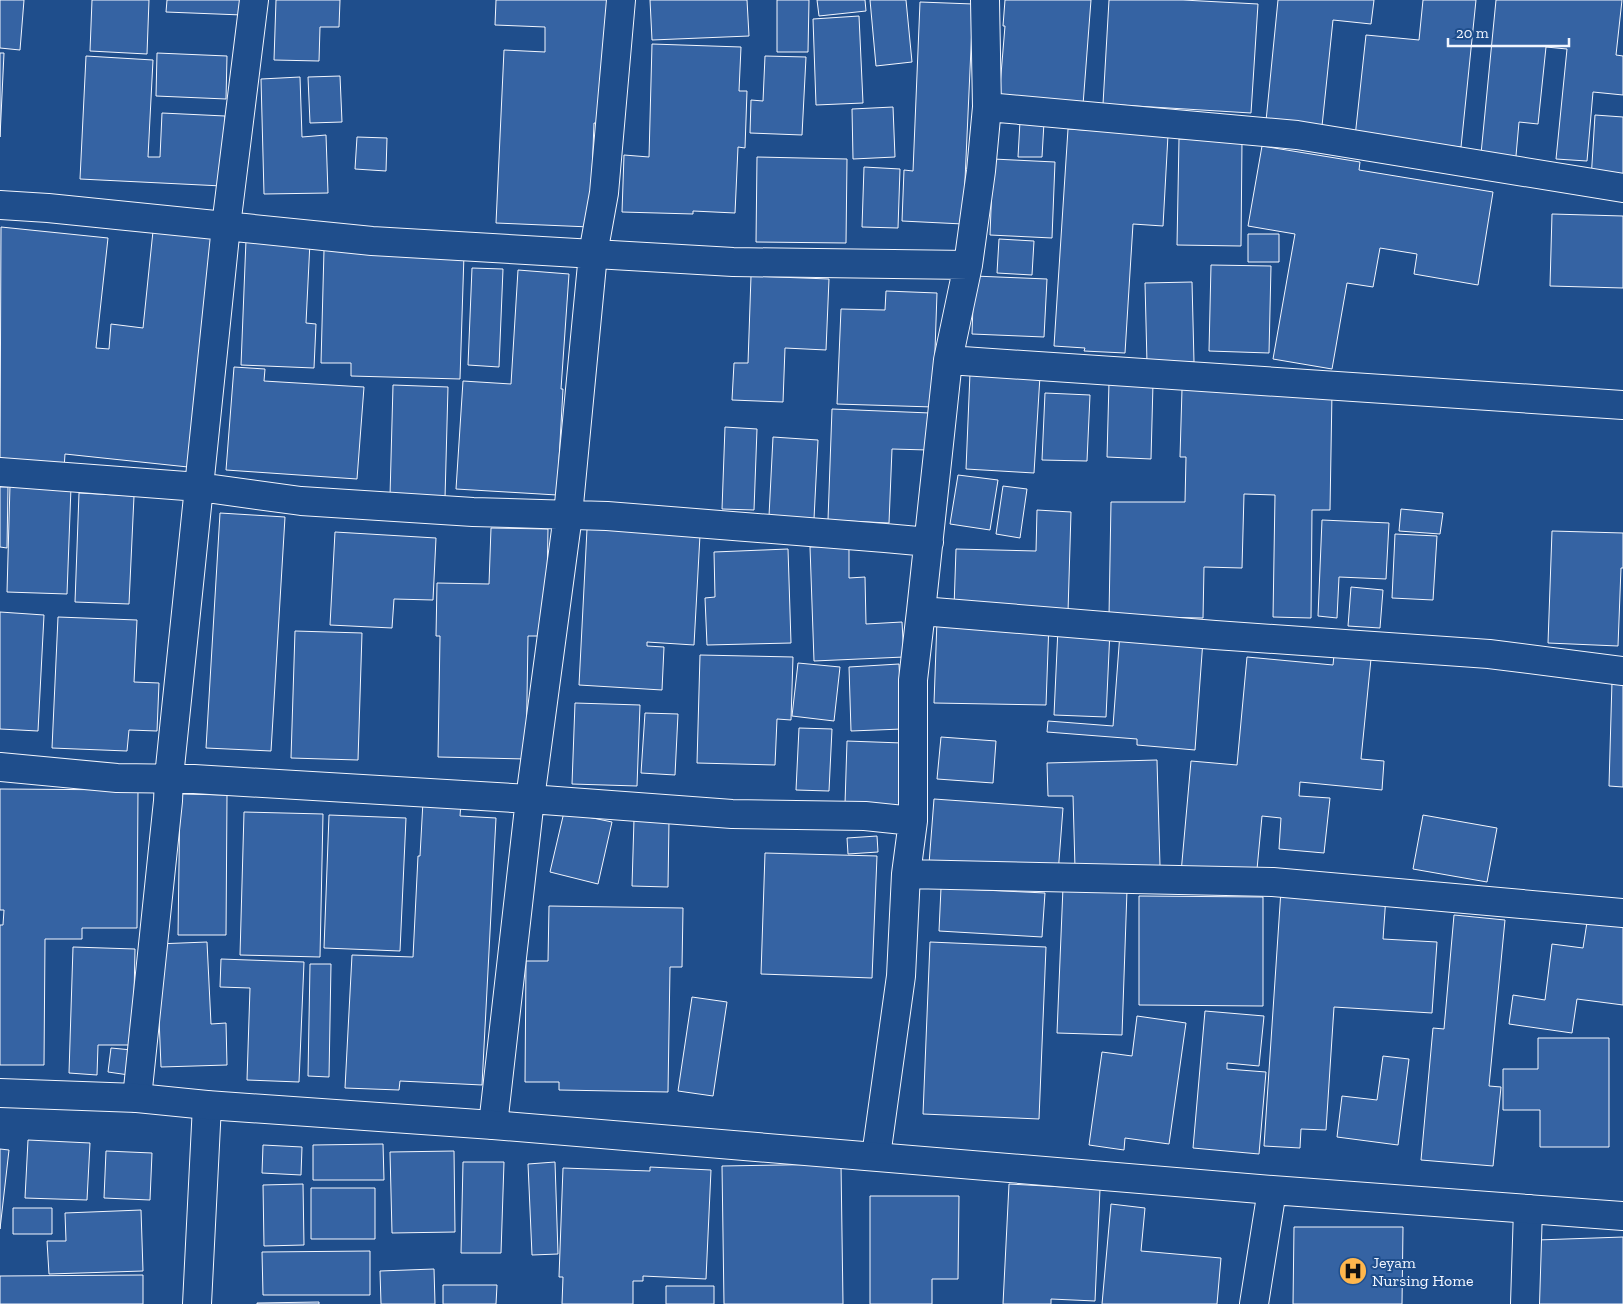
<svg xmlns="http://www.w3.org/2000/svg" width="1623" height="1304" font-family="'Zilla Slab',serif">
<style>
.building{fill:#3563a3;stroke:#f2f6ff}
.lines{fill:none;stroke-linecap:round;stroke-linejoin:round}
.street-casing{stroke:#f2f6ff;stroke-width:30}
.secondary-casing{stroke:#f2f6ff;stroke-width:30}
.street{stroke:#1f4e8c;stroke-width:28}
.secondary{stroke:#1f4e8c;stroke-width:28}
.labels{text-anchor:middle;dominant-baseline:central;stroke-width:4;stroke-linejoin:round;paint-order:stroke}
.poi-label{font-size:16px;fill:#f2f6ff;stroke:#1f4e8c;text-anchor:start}
</style>
<rect width="100%" height="100%" fill="#1f4e8c"/>
<path class="building" d="M 0,0 L 24,0 L 20,50 L 0,48 Z
M 92,0 L 149,0 L 147,54 L 90,51 Z
M 167,0 L 242,0 L 242,15 L 166,12 Z
M 276,0 L 340,0 L 339,27 L 320,27 L 319,61 L 274,60 Z
M 496,0 L 611,0 L 605,124 L 594,123 L 590,227 L 496,223 L 504,50 L 545,52 L 545,27 L 495,25 Z
M 650,0 L 747,0 L 749,36 L 652,40 Z
M 777,0 L 809,0 L 808,52 L 777,52 Z
M 817,0 L 865,0 L 866,11 L 819,16 Z
M 870,0 L 906,0 L 912,62 L 876,66 Z
M 1005,0 L 1091,0 L 1083,105 L 999,99 L 1005,26 L 1003,26 Z
M 1109,0 L 1183,0 L 1258,4 L 1251,113 L 1103,104 Z
M 1278,0 L 1374,0 L 1371,24 L 1333,20 L 1322,126 L 1266,121 Z
M 1423,0 L 1476,0 L 1461,147 L 1355,137 L 1366,35 L 1419,40 Z
M 1496,0 L 1622,0 L 1616,55 L 1623,56 L 1623,95 L 1593,92 L 1587,161 L 1556,159 L 1567,49 L 1546,47 L 1538,124 L 1519,122 L 1515,167 L 1480,164 Z
M 920,2 L 973,4 L 963,224 L 902,221 L 904,170 L 913,171 Z
M 859,16 L 863,103 L 816,105 L 813,19 Z
M 652,44 L 741,47 L 739,91 L 747,91 L 745,148 L 738,147 L 735,213 L 693,211 L 693,214 L 622,212 L 624,155 L 649,157 Z
M 0,53 L 4,53 L 0,137 Z
M 157,53 L 227,56 L 226,99 L 156,96 Z
M 86,56 L 153,60 L 148,157 L 160,157 L 162,113 L 225,116 L 222,186 L 80,179 Z
M 765,56 L 806,57 L 802,135 L 750,133 L 751,100 L 763,101 Z
M 340,76 L 342,122 L 310,123 L 308,77 Z
M 300,77 L 302,137 L 326,135 L 328,193 L 264,194 L 261,79 Z
M 893,107 L 895,157 L 853,159 L 852,109 Z
M 1595,115 L 1623,117 L 1623,182 L 1591,180 Z
M 1020,121 L 1044,122 L 1042,157 L 1018,157 Z
M 1068,129 L 1168,135 L 1163,226 L 1133,224 L 1125,353 L 1084,351 L 1085,348 L 1054,346 Z
M 357,137 L 387,138 L 386,171 L 355,169 Z
M 1179,139 L 1242,140 L 1241,246 L 1177,245 Z
M 1262,146 L 1360,162 L 1359,170 L 1493,192 L 1478,285 L 1414,274 L 1417,254 L 1380,248 L 1373,287 L 1347,283 L 1332,369 L 1273,359 L 1295,234 L 1248,226 Z
M 757,157 L 847,159 L 846,243 L 756,242 Z
M 993,159 L 1055,162 L 1052,238 L 990,235 Z
M 864,167 L 900,169 L 898,228 L 862,227 Z
M 1552,214 L 1623,216 L 1623,288 L 1550,286 Z
M 1,227 L 108,238 L 96,348 L 109,349 L 111,324 L 143,328 L 153,231 L 213,238 L 188,467 L 65,454 L 64,469 L 0,462 Z
M 1248,234 L 1279,234 L 1279,262 L 1248,262 Z
M 999,239 L 1034,241 L 1032,275 L 997,273 Z
M 246,240 L 310,242 L 306,323 L 316,324 L 314,368 L 241,365 Z
M 324,250 L 464,254 L 460,379 L 351,376 L 351,363 L 321,363 Z
M 1211,265 L 1271,266 L 1269,353 L 1209,351 Z
M 472,268 L 503,269 L 499,367 L 468,365 Z
M 518,270 L 569,274 L 561,389 L 563,389 L 557,495 L 456,489 L 463,381 L 511,384 Z
M 751,276 L 829,279 L 826,350 L 785,348 L 783,402 L 732,400 L 734,363 L 748,363 Z
M 974,276 L 1047,279 L 1044,337 L 972,334 Z
M 1192,282 L 1194,362 L 1147,363 L 1145,283 Z
M 886,291 L 937,293 L 933,407 L 837,404 L 841,309 L 885,310 Z
M 234,367 L 265,369 L 264,381 L 364,387 L 357,479 L 226,470 Z
M 970,373 L 1040,376 L 1034,473 L 966,469 Z
M 1109,382 L 1153,383 L 1151,459 L 1107,457 Z
M 393,385 L 448,387 L 445,498 L 390,496 Z
M 1182,389 L 1332,392 L 1330,510 L 1312,510 L 1311,618 L 1273,617 L 1275,495 L 1244,494 L 1242,568 L 1204,567 L 1203,618 L 1109,616 L 1111,502 L 1185,502 L 1186,457 L 1180,457 Z
M 1045,393 L 1090,395 L 1087,461 L 1042,460 Z
M 832,409 L 930,413 L 928,450 L 892,449 L 889,523 L 828,520 Z
M 725,427 L 757,429 L 754,510 L 722,509 Z
M 773,437 L 818,440 L 814,519 L 769,516 Z
M 958,475 L 998,480 L 990,530 L 950,524 Z
M 10,485 L 71,487 L 67,594 L 7,592 Z
M 1003,486 L 1027,489 L 1020,538 L 996,534 Z
M 0,487 L 8,487 L 7,548 L 0,547 Z
M 79,493 L 134,496 L 129,604 L 75,602 Z
M 1401,509 L 1443,513 L 1440,534 L 1399,531 Z
M 1037,510 L 1071,512 L 1068,612 L 954,608 L 956,549 L 1036,551 Z
M 220,513 L 285,517 L 271,751 L 206,748 Z
M 1322,520 L 1389,523 L 1386,579 L 1339,577 L 1337,618 L 1318,616 Z
M 491,528 L 548,529 L 546,636 L 528,636 L 526,759 L 438,757 L 440,636 L 436,636 L 437,583 L 489,584 Z
M 587,529 L 700,535 L 694,645 L 647,642 L 647,646 L 664,647 L 662,690 L 579,685 Z
M 1552,531 L 1623,533 L 1623,568 L 1621,568 L 1618,646 L 1548,643 Z
M 335,532 L 436,538 L 433,600 L 394,599 L 392,628 L 330,625 Z
M 1395,534 L 1437,536 L 1433,600 L 1392,598 Z
M 849,546 L 849,578 L 865,577 L 866,624 L 902,622 L 904,657 L 814,661 L 810,547 Z
M 788,549 L 791,643 L 707,645 L 705,598 L 715,597 L 714,552 Z
M 1351,587 L 1383,590 L 1380,628 L 1348,626 Z
M 0,612 L 44,615 L 38,731 L 0,729 Z
M 58,617 L 137,620 L 134,682 L 159,683 L 157,731 L 129,730 L 127,751 L 52,748 Z
M 937,620 L 1049,622 L 1046,705 L 934,703 Z
M 1058,628 L 1110,630 L 1106,717 L 1054,715 Z
M 295,631 L 362,633 L 358,760 L 291,758 Z
M 1120,633 L 1203,640 L 1195,750 L 1137,745 L 1137,739 L 1047,732 L 1048,721 L 1113,726 Z
M 700,655 L 793,657 L 791,720 L 777,719 L 775,765 L 697,763 Z
M 1334,655 L 1371,659 L 1361,759 L 1384,761 L 1382,790 L 1300,782 L 1299,796 L 1330,798 L 1324,853 L 1279,849 L 1281,818 L 1262,816 L 1256,880 L 1181,873 L 1191,761 L 1237,765 L 1247,657 L 1333,665 Z
M 798,663 L 840,667 L 834,721 L 792,716 Z
M 899,664 L 902,729 L 851,731 L 849,667 Z
M 1612,681 L 1623,681 L 1623,787 L 1609,786 Z
M 575,703 L 640,705 L 637,786 L 572,784 Z
M 645,713 L 678,714 L 675,775 L 641,773 Z
M 799,728 L 832,729 L 829,791 L 796,790 Z
M 941,737 L 996,741 L 993,783 L 937,779 Z
M 847,741 L 902,743 L 899,806 L 845,804 Z
M 1157,760 L 1160,866 L 1075,868 L 1073,796 L 1048,796 L 1047,763 Z
M 0,789 L 138,790 L 137,928 L 82,928 L 82,939 L 45,939 L 44,1065 L 0,1065 L 0,925 L 3,925 L 4,910 L 0,910 Z
M 180,794 L 227,795 L 226,935 L 178,935 Z
M 934,799 L 1063,808 L 1058,874 L 929,864 Z
M 423,801 L 461,803 L 460,816 L 496,818 L 482,1085 L 400,1081 L 399,1090 L 345,1088 L 352,955 L 413,957 L 418,856 L 420,856 Z
M 244,812 L 323,814 L 320,957 L 240,955 Z
M 564,812 L 612,822 L 598,884 L 550,872 Z
M 329,815 L 406,818 L 400,951 L 324,948 Z
M 1423,815 L 1497,828 L 1487,882 L 1413,869 Z
M 634,819 L 669,820 L 668,887 L 632,886 Z
M 877,836 L 878,852 L 848,854 L 847,838 Z
M 765,853 L 877,856 L 872,978 L 761,974 Z
M 1063,887 L 1127,890 L 1122,1035 L 1057,1033 Z
M 941,888 L 1045,893 L 1042,937 L 939,931 Z
M 1281,890 L 1386,896 L 1383,939 L 1437,942 L 1432,1013 L 1334,1007 L 1326,1130 L 1301,1129 L 1300,1148 L 1264,1146 Z
M 1139,896 L 1263,897 L 1263,1006 L 1139,1005 Z
M 549,906 L 683,908 L 682,967 L 670,967 L 668,1092 L 559,1090 L 559,1082 L 525,1082 L 526,961 L 548,961 Z
M 1454,915 L 1505,920 L 1489,1086 L 1501,1087 L 1493,1166 L 1421,1160 L 1433,1028 L 1444,1029 Z
M 1587,922 L 1623,927 L 1623,1005 L 1577,999 L 1572,1033 L 1509,1024 L 1513,995 L 1545,1000 L 1552,944 L 1583,948 Z
M 207,942 L 211,1024 L 226,1023 L 227,1065 L 161,1067 L 156,944 Z
M 930,942 L 1046,947 L 1039,1119 L 923,1114 Z
M 73,947 L 135,949 L 133,1045 L 98,1045 L 97,1075 L 69,1073 Z
M 221,959 L 304,962 L 299,1082 L 247,1080 L 250,988 L 220,987 Z
M 310,964 L 331,964 L 329,1077 L 308,1076 Z
M 692,997 L 727,1002 L 713,1096 L 678,1091 Z
M 1205,1011 L 1264,1016 L 1259,1066 L 1227,1063 L 1227,1069 L 1266,1072 L 1259,1154 L 1193,1148 Z
M 1137,1016 L 1186,1023 L 1169,1144 L 1125,1138 L 1124,1150 L 1089,1145 L 1102,1052 L 1132,1056 Z
M 1538,1038 L 1609,1038 L 1609,1147 L 1540,1147 L 1540,1110 L 1503,1110 L 1503,1069 L 1538,1069 Z
M 111,1048 L 132,1050 L 129,1075 L 108,1072 Z
M 1383,1056 L 1409,1059 L 1398,1145 L 1337,1137 L 1342,1096 L 1377,1100 Z
M 28,1140 L 90,1143 L 87,1200 L 25,1198 Z
M 383,1144 L 384,1180 L 313,1180 L 313,1145 Z
M 263,1145 L 302,1147 L 301,1175 L 262,1173 Z
M 0,1149 L 9,1150 L 0,1229 Z
M 106,1151 L 152,1153 L 150,1200 L 104,1198 Z
M 454,1151 L 455,1232 L 392,1233 L 390,1152 Z
M 463,1162 L 504,1162 L 501,1253 L 461,1253 Z
M 555,1162 L 558,1254 L 532,1255 L 528,1164 Z
M 841,1164 L 843,1304 L 724,1304 L 722,1166 Z
M 650,1167 L 711,1170 L 706,1279 L 643,1276 L 643,1281 L 633,1281 L 633,1304 L 562,1304 L 563,1277 L 559,1277 L 563,1168 L 650,1171 Z
M 303,1184 L 304,1245 L 264,1246 L 263,1185 Z
M 1009,1184 L 1100,1189 L 1095,1301 L 1051,1299 L 1051,1304 L 1003,1304 Z
M 311,1188 L 375,1188 L 375,1239 L 311,1239 Z
M 870,1196 L 959,1196 L 958,1279 L 932,1279 L 932,1304 L 870,1304 Z
M 1111,1204 L 1145,1208 L 1141,1251 L 1221,1258 L 1217,1304 L 1102,1304 Z
M 13,1208 L 52,1208 L 52,1234 L 13,1234 Z
M 141,1210 L 143,1271 L 49,1274 L 47,1241 L 66,1241 L 65,1213 Z
M 1294,1227 L 1403,1227 L 1402,1304 L 1293,1304 Z
M 1623,1237 L 1623,1304 L 1539,1304 L 1537,1240 Z
M 370,1251 L 370,1295 L 263,1295 L 262,1252 Z
M 434,1269 L 435,1304 L 381,1304 L 380,1271 Z
M 143,1275 L 143,1304 L 0,1304 L 0,1276 Z
M 443,1285 L 497,1285 L 496,1304 L 443,1304 Z
M 666,1286 L 714,1286 L 714,1304 L 666,1304 Z
M 319,1302 L 319,1304 L 257,1304 L 257,1303 Z"/>
<g class="lines">
<defs>
<path id="street" d="M 987,107 L 1297,135 L 1623,188
M 0,205 L 48,208 L 372,241 L 733,262 L 968,265
M 948,360 L 1623,405
M 0,472 L 199,487 L 301,501 L 473,512 L 607,516 L 885,538 L 929,542
M 921,611 L 1215,635 L 1489,654 L 1623,671
M 0,767 L 117,778 L 194,779 L 530,799 L 732,814 L 865,816 L 913,821
M 906,874 L 1273,882 L 1623,913
M 137,1098 L 168,801 L 169,777 L 226,226 L 254,0
M 493,1125 L 530,799 L 568,515 L 593,254 L 604,193 L 621,0
M 876,1156 L 901,976 L 906,874 L 913,821 L 913,680 L 921,611 L 948,360 L 968,265 L 981,171 L 987,107 L 985,0
M 197,1304 L 207,1105
M 1525,1304 L 1528,1209"/>
<path id="secondary" d="M 0,1093 L 137,1098 L 207,1105 L 493,1125 L 1272,1190 L 1623,1216
M 1254,1304 L 1272,1190"/>
</defs>
<use href="#street" class="street-casing"/>
<use href="#secondary" class="secondary-casing"/>
<use href="#street" class="street"/>
<use href="#secondary" class="secondary"/>
</g>
<defs>
<symbol id="hospital-disc" viewBox="-11 -11 22 22"><circle r="9.5" fill="#ffb74d" stroke="#1f4e8c"/><path d="M-5-5h3v3.5h4V-5h3V5h-3V1.5h-4V5h-3Z" fill="#111"/></symbol>
</defs>
<g fill-rule="evenodd">
<use href="#hospital-disc" x="1337" y="1255" width="32" height="32"/>
</g>
<g class="labels">
<g class="poi-label">
<text x="1372" y="1262">Jeyam<tspan x="1372" dy="18">Nursing Home</tspan></text>
</g>
</g>
<path d="M1448 38v8h121v-8" fill="none" stroke="#f2f6ff" stroke-width="2.5"/>
<text x="1456" y="38" font-size="15" fill="#f2f6ff" stroke="#1f4e8c" stroke-width="4" paint-order="stroke">20 m</text>
</svg>
